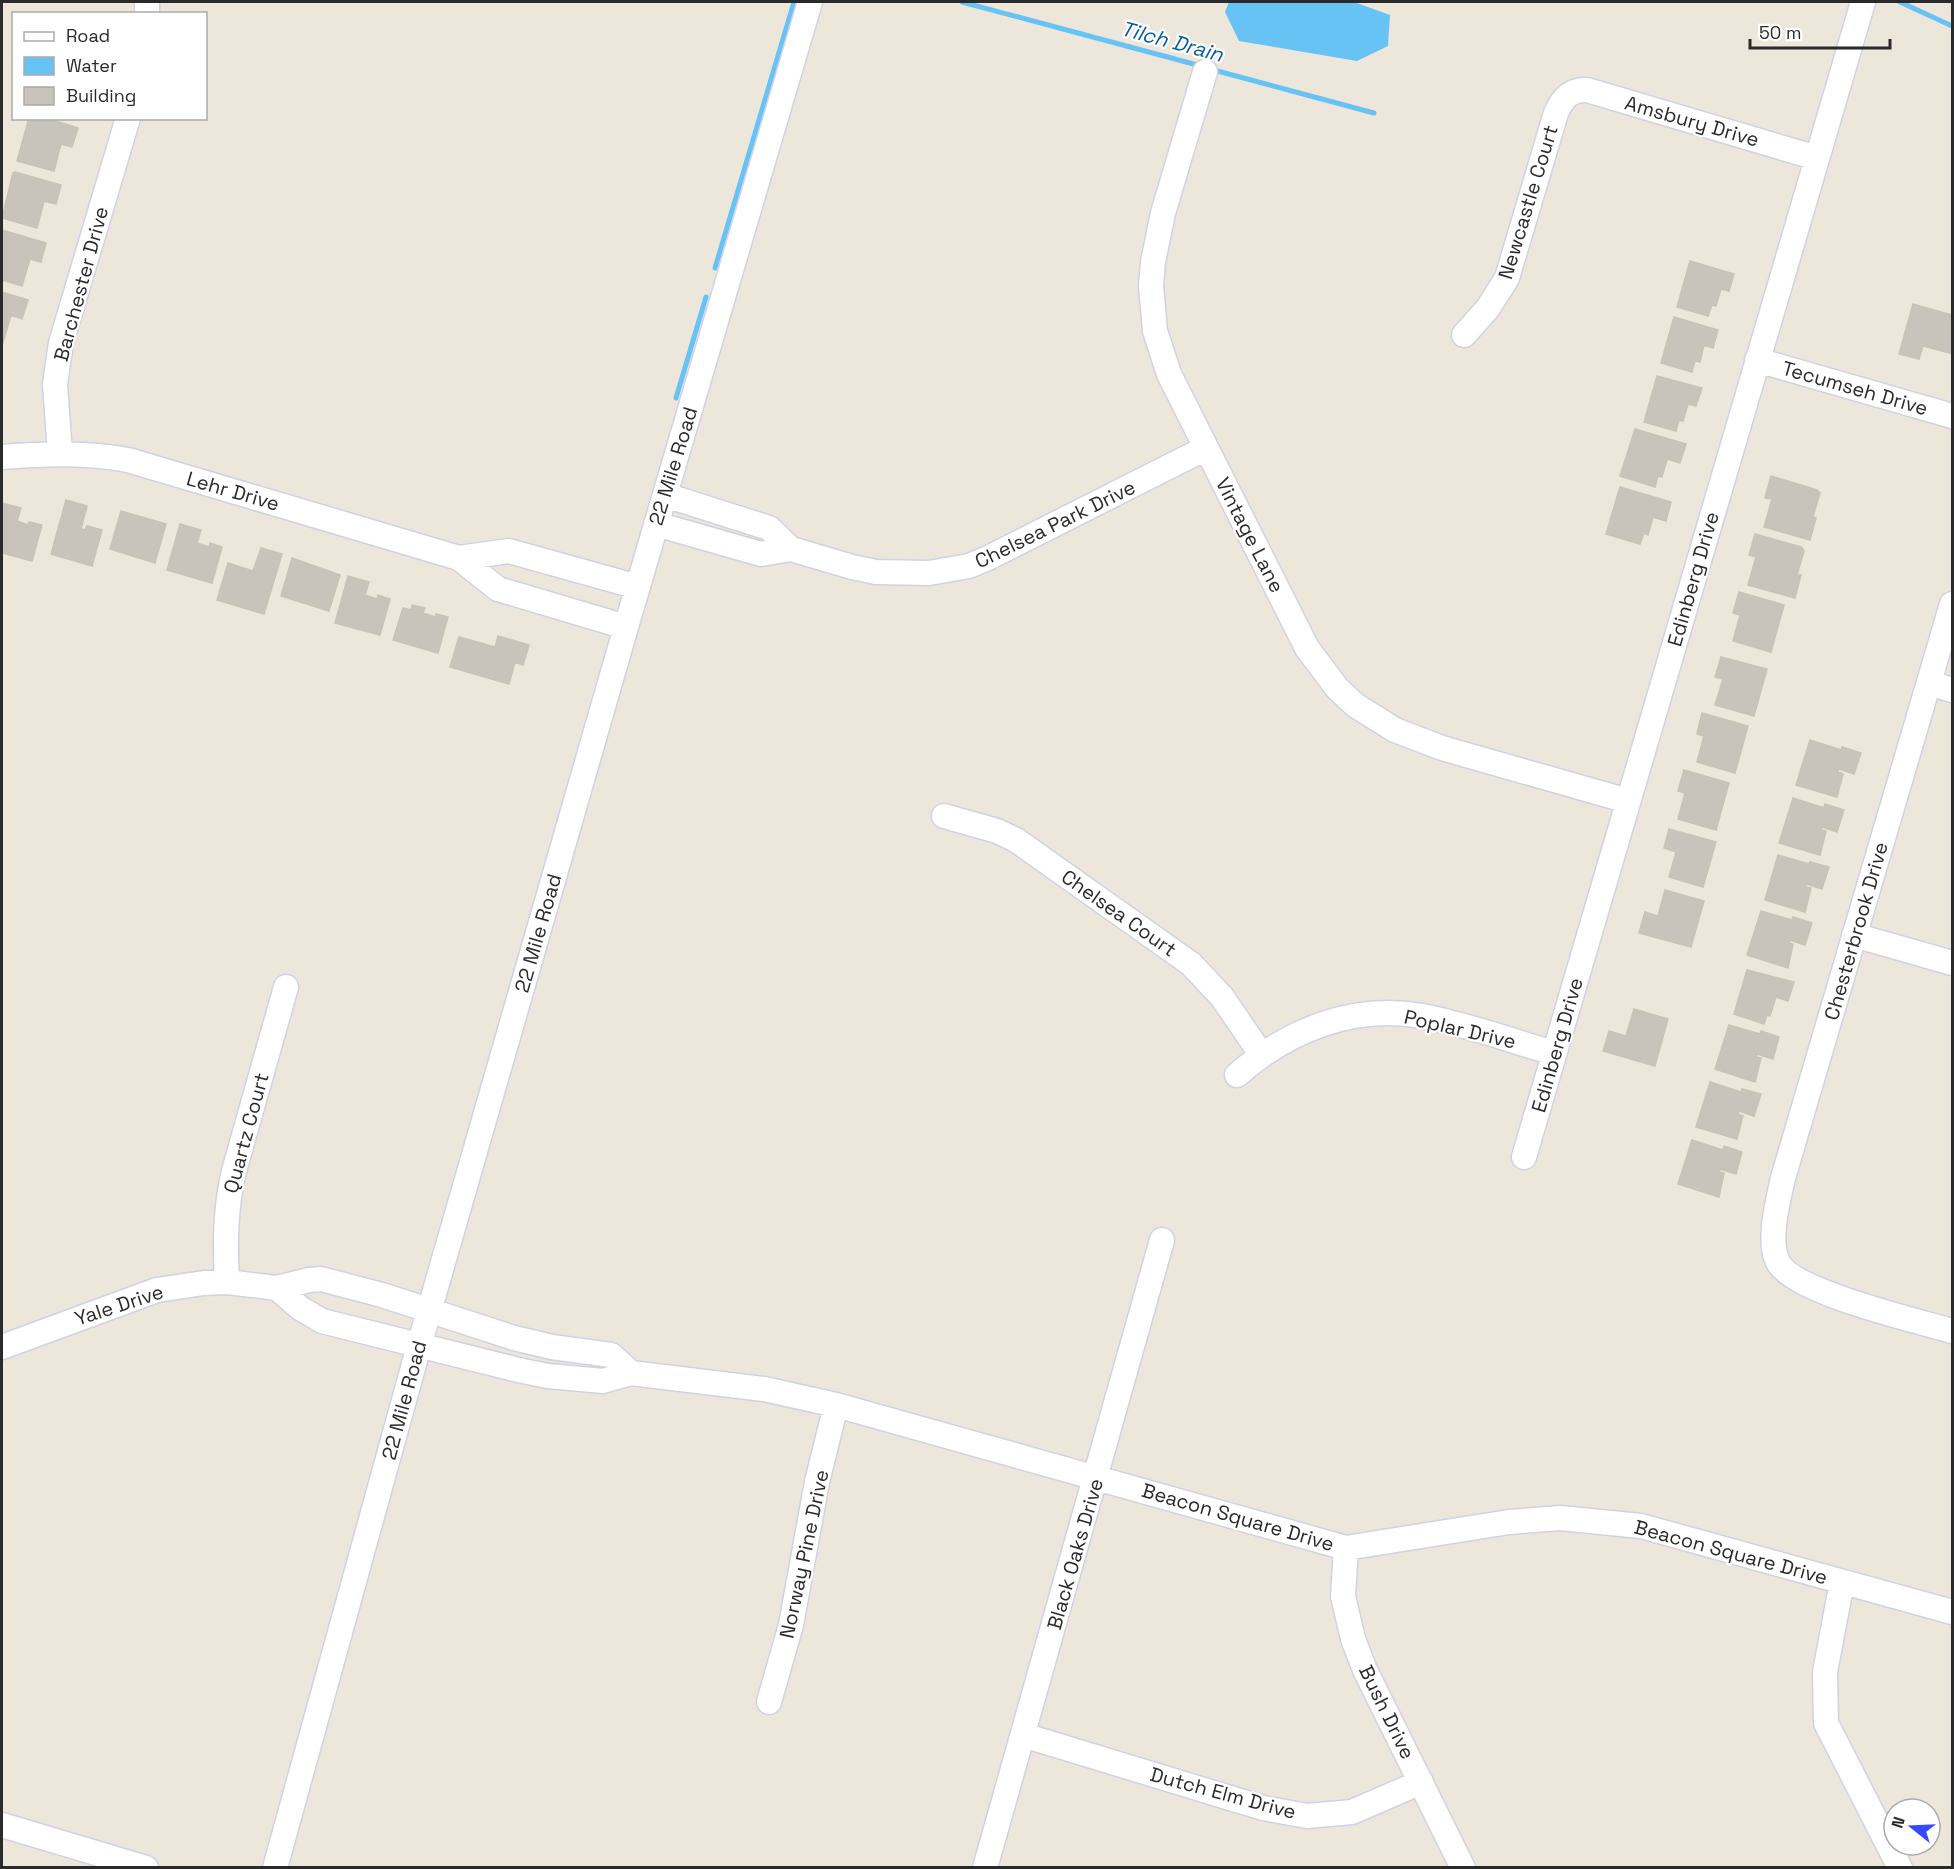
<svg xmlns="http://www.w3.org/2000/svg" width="1954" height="1869" font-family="'Space Grotesk',sans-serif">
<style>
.water{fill:#68c3f5}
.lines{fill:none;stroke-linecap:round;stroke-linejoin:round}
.stream{stroke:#68c3f5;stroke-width:5}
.building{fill:#c8c4bb;stroke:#c8c3b5;stroke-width:1.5}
.minor-casing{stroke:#d0d2e4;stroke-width:27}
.minor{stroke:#fff;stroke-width:24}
.labels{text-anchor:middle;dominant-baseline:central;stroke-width:4.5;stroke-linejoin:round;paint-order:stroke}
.street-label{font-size:20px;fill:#2a2a2a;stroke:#fff}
.water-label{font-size:21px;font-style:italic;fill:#065ea2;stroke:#fff}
</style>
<rect width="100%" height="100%" fill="#ede7db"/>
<path class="water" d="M 1229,2 L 1354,2 L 1390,15 L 1388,46 L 1357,61 L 1239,41 L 1225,12 Z"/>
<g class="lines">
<path class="stream" d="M 962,2 L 1201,66
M 1900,2 L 1952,26
M 1210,69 L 1374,113
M 715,268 L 794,2
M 676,398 L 706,297"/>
</g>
<path class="building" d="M 29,118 L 46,118 L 78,128 L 72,147 L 61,144 L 54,171 L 17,161 Z
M 15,172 L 61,185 L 56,204 L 44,201 L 37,228 L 2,218 L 13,173 Z
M 2,230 L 46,243 L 41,262 L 30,259 L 22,286 L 2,280 Z
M 1690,261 L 1734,274 L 1729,291 L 1721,289 L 1716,306 L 1712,305 L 1708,316 L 1677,307 Z
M 2,292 L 28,300 L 22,319 L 11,315 L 3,343 L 2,342 Z
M 1913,304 L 1952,315 L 1952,343 L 1950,353 L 1923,346 L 1919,359 L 1899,354 Z
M 1674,317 L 1718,330 L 1713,348 L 1704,345 L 1700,362 L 1695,361 L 1692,372 L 1661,363 Z
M 1657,376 L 1702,388 L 1696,406 L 1688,404 L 1683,421 L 1679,420 L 1676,431 L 1644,422 Z
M 1635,429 L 1686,444 L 1680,463 L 1667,459 L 1662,477 L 1658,476 L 1655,487 L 1620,476 Z
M 1771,476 L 1817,490 L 1820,493 L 1813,517 L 1816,518 L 1810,540 L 1764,527 L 1772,499 L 1765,498 Z
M 1620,487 L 1671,502 L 1666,521 L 1653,517 L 1648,535 L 1644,533 L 1640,544 L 1606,534 Z
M 66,500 L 87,506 L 81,529 L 85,530 L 87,526 L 102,530 L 92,566 L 51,554 Z
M 2,503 L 21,508 L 17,521 L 28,525 L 29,522 L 42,525 L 32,561 L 2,553 Z
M 121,511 L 166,524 L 155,563 L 110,549 Z
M 180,524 L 201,530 L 197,543 L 209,547 L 210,543 L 222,547 L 212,583 L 167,570 Z
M 1755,534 L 1801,547 L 1804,551 L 1797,575 L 1801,575 L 1795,598 L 1748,585 L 1756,557 L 1749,555 Z
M 261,548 L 282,554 L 264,614 L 217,600 L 228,563 L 253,571 Z
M 292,558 L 340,575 L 329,611 L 281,596 Z
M 348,576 L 369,582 L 365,595 L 377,599 L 378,595 L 390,599 L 380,635 L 335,623 Z
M 1739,592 L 1784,605 L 1771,652 L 1733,641 L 1740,615 L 1733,613 Z
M 412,605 L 425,608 L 423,613 L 435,617 L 436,614 L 448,617 L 438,653 L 393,640 L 403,608 L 411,610 Z
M 498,636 L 529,645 L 523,665 L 515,662 L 509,684 L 450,667 L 459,637 L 495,647 Z
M 1721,657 L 1767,669 L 1754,716 L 1715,705 L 1723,679 L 1715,677 Z
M 1702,713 L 1748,726 L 1735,773 L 1697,762 L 1704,736 L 1697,734 Z
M 1810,740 L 1841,750 L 1842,747 L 1861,753 L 1854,774 L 1839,769 L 1838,772 L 1843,774 L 1837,797 L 1796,785 Z
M 1684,770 L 1729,783 L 1716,830 L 1678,819 L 1685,793 L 1678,791 Z
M 1793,798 L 1824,808 L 1825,804 L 1844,810 L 1837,832 L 1822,827 L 1821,830 L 1826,831 L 1820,855 L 1779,843 Z
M 1669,829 L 1716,842 L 1703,887 L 1669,877 L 1676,852 L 1664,848 Z
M 1778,855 L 1809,864 L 1810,862 L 1829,867 L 1822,889 L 1807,884 L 1806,887 L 1811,888 L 1805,912 L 1765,900 Z
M 1665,890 L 1704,901 L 1691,947 L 1639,933 L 1645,912 L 1658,916 Z
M 1761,911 L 1792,920 L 1793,917 L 1812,923 L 1805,945 L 1790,940 L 1789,943 L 1793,944 L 1788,968 L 1747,955 Z
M 1747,970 L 1794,982 L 1788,1001 L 1776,997 L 1770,1016 L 1767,1015 L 1764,1024 L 1734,1014 Z
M 1634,1009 L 1668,1019 L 1655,1066 L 1603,1051 L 1609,1031 L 1626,1036 Z
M 1729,1025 L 1760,1034 L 1761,1031 L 1779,1037 L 1773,1059 L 1757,1054 L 1756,1057 L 1761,1058 L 1755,1082 L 1715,1069 Z
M 1710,1082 L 1741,1092 L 1742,1089 L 1761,1094 L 1754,1116 L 1739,1111 L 1738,1114 L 1743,1116 L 1737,1139 L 1696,1127 Z
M 1692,1140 L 1723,1150 L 1724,1146 L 1742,1152 L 1736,1174 L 1720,1169 L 1719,1172 L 1724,1173 L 1719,1197 L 1678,1184 Z"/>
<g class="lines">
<defs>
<path id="minor" d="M 147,2 L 147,14
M 1205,72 L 1163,213 L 1153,262 L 1151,286 L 1155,331 L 1169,374 L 1307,648 L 1337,688 L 1355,705 L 1395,730 L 1442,748 L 1628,801
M 1464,335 L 1488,308 L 1507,278 L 1556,113 C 1562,99 1570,89 1587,90 L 1817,158
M 1757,360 L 1952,416
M 60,453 L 55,384 L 61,343 L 128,118
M 2,457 C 45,454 85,452 128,460 L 459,558 L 498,589 L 626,627
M 665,495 L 769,528 L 791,549
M 656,524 L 761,554 L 791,549 L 852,567 L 876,572 L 929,573 L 969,566 L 988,558 L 1206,448
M 459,558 L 509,551 L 638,587
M 1952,604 L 1783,1178 C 1778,1200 1768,1239 1777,1260 C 1789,1292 1919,1321 1952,1331
M 1929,683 L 1952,690
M 944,816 L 997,831 L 1016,840 L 1191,964 L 1222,997 L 1261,1054
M 1854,935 L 1952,963
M 1237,1075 C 1288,1030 1353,1004 1422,1016 C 1467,1024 1511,1041 1554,1053
M 1524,1157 L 1863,2
M 227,1282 C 225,1244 225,1209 234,1171 L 286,987
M 277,1288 L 300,1308 L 322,1321 L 523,1371 L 548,1376 L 603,1381 L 631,1373 L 764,1389 L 836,1405 L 1346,1548 L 1509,1522 L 1560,1518 L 1641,1526 L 1952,1612
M 2,1347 L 157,1290 L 204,1283 L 227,1282 L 277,1288 L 309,1280 L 321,1279 L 382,1295 L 514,1338 L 552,1347 L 611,1355 L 631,1373
M 1346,1548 L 1343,1596 L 1353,1639 L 1365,1670 L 1463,1868
M 1842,1582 L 1825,1672 L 1826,1723 L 1900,1868
M 769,1702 L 791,1625 L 817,1482 L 836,1405
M 1023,1735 L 1263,1808 L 1307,1816 L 1352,1812 L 1421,1782
M 2,1825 L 146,1868
M 275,1868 L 419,1346 L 626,627 L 810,2
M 985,1868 L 1162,1240"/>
</defs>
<use href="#minor" class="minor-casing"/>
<use href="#minor" class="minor"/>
</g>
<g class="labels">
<g class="street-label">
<text transform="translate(1692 121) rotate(16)">Amsbury Drive</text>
<text transform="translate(1528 202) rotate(-73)">Newcastle Court</text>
<text transform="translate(81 284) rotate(-75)">Barchester Drive</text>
<text transform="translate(1855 388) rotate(16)">Tecumseh Drive</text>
<text transform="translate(673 466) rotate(-73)">22 Mile Road</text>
<text transform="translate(233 491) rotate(16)">Lehr Drive</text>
<text transform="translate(1055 524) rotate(-26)">Chelsea Park Drive</text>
<text transform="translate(1250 535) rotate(63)">Vintage Lane</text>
<text transform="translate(1693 579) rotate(-74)">Edinberg Drive</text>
<text transform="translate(1119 913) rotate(35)">Chelsea Court</text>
<text transform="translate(1856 931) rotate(-74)">Chesterbrook Drive</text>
<text transform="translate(538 933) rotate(-74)">22 Mile Road</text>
<text transform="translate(1460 1029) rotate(13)">Poplar Drive</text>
<text transform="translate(1557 1045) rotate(-74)">Edinberg Drive</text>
<text transform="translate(246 1133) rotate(-75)">Quartz Court</text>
<text transform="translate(119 1305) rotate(-18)">Yale Drive</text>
<text transform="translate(404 1400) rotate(-75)">22 Mile Road</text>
<text transform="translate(1238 1517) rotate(16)">Beacon Square Drive</text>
<text transform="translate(1731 1552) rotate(15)">Beacon Square Drive</text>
<text transform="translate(804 1554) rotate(-78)">Norway Pine Drive</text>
<text transform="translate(1075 1554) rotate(-74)">Black Oaks Drive</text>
<text transform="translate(1387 1712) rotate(64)">Bush Drive</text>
<text transform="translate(1223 1793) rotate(15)">Dutch Elm Drive</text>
</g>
<g class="water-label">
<text transform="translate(1172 41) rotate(15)">Tilch Drain</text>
</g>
</g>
<rect width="1954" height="1869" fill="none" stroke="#2a2a2a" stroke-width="6"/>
<rect x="12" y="12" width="195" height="108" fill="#ffffff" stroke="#aaaaaa" stroke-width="1.5"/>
<rect x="24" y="32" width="30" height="9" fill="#ffffff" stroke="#aaaaaa" stroke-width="1.5"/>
<text x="66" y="42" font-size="18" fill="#2a2a2a">Road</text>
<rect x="24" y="57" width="30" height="18" fill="#68c3f5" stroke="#aaaaaa" stroke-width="1.5"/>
<text x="66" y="72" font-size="18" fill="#2a2a2a">Water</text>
<rect x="24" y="87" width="30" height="18" fill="#c8c4bb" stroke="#aaaaaa" stroke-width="1.5"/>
<text x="66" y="102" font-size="18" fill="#2a2a2a">Building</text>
<g transform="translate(1912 1827) rotate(288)"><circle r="28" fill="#ffffff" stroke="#aaaaaa" stroke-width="1.5"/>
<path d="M0-4.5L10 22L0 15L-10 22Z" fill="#3649ff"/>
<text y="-9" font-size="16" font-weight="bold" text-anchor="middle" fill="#2a2a2a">N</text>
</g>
<path d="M1750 39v9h140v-9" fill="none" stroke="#2a2a2a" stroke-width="3"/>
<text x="1759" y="39" font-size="18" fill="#2a2a2a" stroke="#ffffff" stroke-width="4.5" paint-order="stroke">50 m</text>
</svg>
